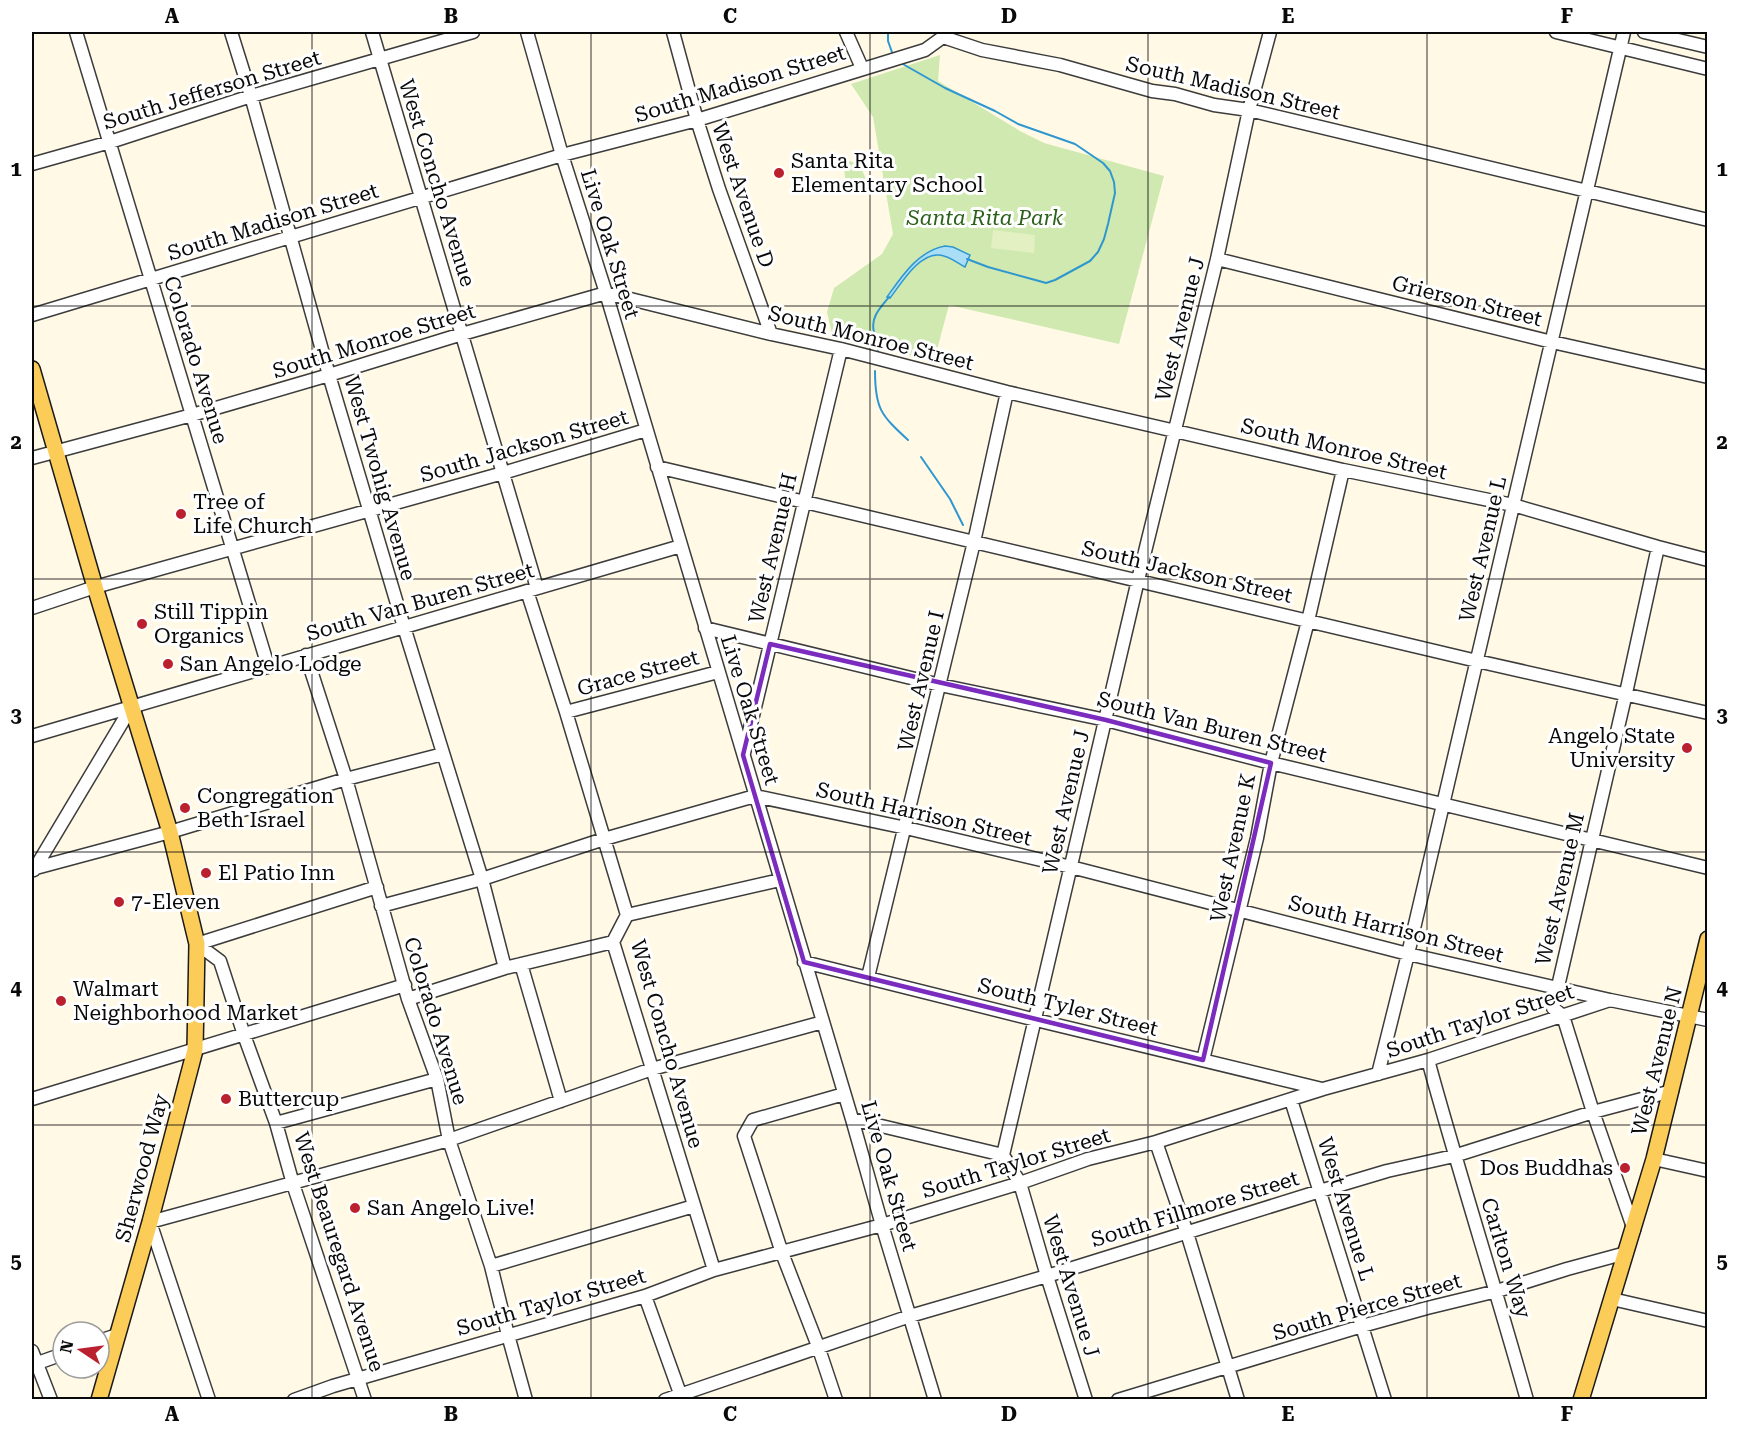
<svg xmlns="http://www.w3.org/2000/svg" width="1739" height="1431" font-family="'Roboto Serif',serif">
<style>
.green{fill:#d0e9b0}
.pitch{fill:#e2f0c2}
.water{fill:#aadef7;stroke:#2f97cf;stroke-width:1.5}
.lines{fill:none;stroke-linecap:round;stroke-linejoin:round}
.stream{stroke:#2f97cf;stroke-width:2}
.minor-casing{stroke:#3c3c3c;stroke-width:15}
.major-casing{stroke:#1a1a1a;stroke-width:18}
.minor{stroke:#fff;stroke-width:12}
.major{stroke:#fccc59;stroke-width:15}
.marked{fill:none;stroke:#7b2cbf;stroke-width:4.5;stroke-linejoin:round}
.grid{fill:none;stroke:#090909;stroke-width:1.5;stroke-opacity:0.55}
.poi-dot{fill:#bb202f;stroke:#fff;stroke-width:2}
.labels{text-anchor:middle;dominant-baseline:central;stroke-width:6;stroke-linejoin:round;paint-order:stroke}
.street-label{font-size:21px;fill:#090909;stroke:#fff}
.poi-label{font-size:21px;fill:#090909;stroke:#fff;text-anchor:start}
.park-label{font-size:21px;font-style:italic;fill:#2c611a;stroke:#fff}
.neatline{fill:none;stroke:#090909;stroke-width:2}
.grid-label{font-size:20px;text-anchor:middle;font-weight:bold;fill:#090909}
</style>
<rect width="100%" height="100%" fill="#fff9e6"/>
<path class="green" d="M 940,55 L 938,81 L 1020,131 L 1044,143 L 1164,176 L 1119,344 L 949,305 L 934,361 L 833,338 L 827,312 L 834,288 L 882,254 L 893,234 L 873,117 L 851,84 Z
M 849,161 L 857,163 C 865,173 868,181 865,193 L 854,194 C 848,184 839,173 849,161 Z"/>
<path class="pitch" d="M 993,230 L 1035,235 L 1034,253 L 991,248 Z"/>
<path class="water" d="M 945,246 L 953,247 L 970,255 L 965,267 C 957,263 950,256 939,255 C 919,253 901,284 890,298 L 887,297 C 902,276 918,251 945,246 Z"/>
<g class="lines">
<path class="stream" d="M 888,32 L 888,41 L 893,55
M 901,63 L 945,88 L 995,111 L 1018,124 L 1075,144 L 1103,163 L 1110,171 L 1114,182 L 1115,193 L 1108,224 L 1104,239 L 1098,252 L 1090,261 L 1055,280 L 1046,283 L 1039,281 L 988,267 L 967,259
M 878,350 C 879,340 876,341 874,332 C 870,317 881,307 889,297
M 875,371 C 875,409 881,415 908,440
M 921,457 L 950,499 L 963,525"/>
<defs>
<path id="minor" d="M 76,32 L 268,666
M 231,32 L 251,96 L 329,375 L 404,627 L 482,879 L 505,968
M 372,32 L 537,588
M 527,32 L 562,155 L 606,293 L 852,1119 L 882,1225 L 935,1400
M 673,32 L 697,120 L 719,189 L 771,334
M 846,32 L 862,68
M 1556,32 L 1708,69
M 1644,32 L 1708,47
M 32,164 L 110,142 L 251,96 L 473,32
M 1217,259 L 1552,342 L 1708,377
M 32,315 L 562,155 L 697,120 L 925,50 L 943,37 L 982,50 L 1060,65 L 1152,91 L 1175,94 L 1214,105 L 1249,110 L 1708,220
M 32,458 L 192,415 L 329,375 L 462,334 L 606,293 L 771,334 L 841,349 L 1007,392 L 1343,470 L 1513,505 L 1658,547 L 1708,560
M 657,467 L 1477,661 L 1708,713
M 527,591 L 566,712 L 627,915 L 613,942 L 714,1270
M 32,608 L 95,587 L 503,473 L 646,430
M 705,628 L 940,685 L 1106,720 L 1271,763 L 1708,868
M 306,655 L 346,779 L 408,999 L 437,1079 L 449,1140 L 491,1266 L 508,1335 L 526,1400
M 566,712 L 718,672
M 32,736 L 681,546
M 744,753 L 841,349
M 32,869 L 170,832 L 346,779 L 443,754
M 34,870 L 132,706
M 381,906 L 482,879 L 604,839 L 755,796 L 906,828 L 1071,867 L 1408,954 L 1610,1000 L 1708,1020
M 627,915 L 780,880
M 197,944 L 220,961 L 244,1035 L 276,1123 L 293,1184 L 365,1400
M 197,944 L 377,887
M 804,962 L 1036,1020 L 1322,1089
M 521,964 L 561,1101
M 868,977 L 974,542 L 1007,392
M 408,999 L 505,968 L 613,942
M 1203,1060 L 1257,838 L 1271,763 L 1308,621 L 1343,470
M 1428,1060 C 1459,1173 1495,1286 1527,1400
M 1378,1074 L 1408,954 L 1624,32
M 32,1099 L 405,985
M 1291,1100 L 1385,1400
M 852,1119 L 1003,1155
M 276,1123 L 437,1079
M 1156,1142 L 1187,1233 L 1238,1400
M 1654,1159 L 1708,1171
M 1634,1230 L 1593,1112 L 1563,1016 L 1553,1008 L 1626,693 L 1658,547
M 491,1266 L 694,1206
M 645,1296 L 682,1399
M 1612,1299 L 1708,1321
M 99,1341 L 117,1335
M 32,1351 L 51,1400
M 32,1365 L 63,1354
M 209,1400 L 150,1222 L 449,1140 L 652,1069 L 823,1022
M 294,1400 L 333,1386 L 645,1296 L 714,1270 L 882,1225 L 1020,1183 L 1088,1159 L 1156,1142 L 1323,1089 L 1428,1060 L 1610,1000
M 665,1400 L 910,1316 L 1047,1276 L 1320,1191 L 1387,1171 L 1454,1156 L 1593,1112 L 1672,1091
M 836,1400 L 818,1346 L 782,1253 L 744,1136 L 753,1120 L 844,1094
M 1086,1400 L 1047,1276 L 1020,1183 L 1003,1155 L 1138,580 L 1217,259 L 1249,110 L 1270,32
M 1118,1400 L 1362,1326 L 1427,1308 L 1497,1291 L 1567,1269 L 1626,1253"/>
<path id="major" d="M 32,369 L 95,587 L 170,832 L 197,944 L 195,1050 L 150,1222 L 99,1400
M 1581,1400 L 1654,1159 L 1708,939"/>
</defs>
<use href="#minor" class="minor-casing"/>
<use href="#major" class="major-casing"/>
<use href="#minor" class="minor"/>
<use href="#major" class="major"/>
</g>
<path class="marked" d="M 770,644 L 1106,720 L 1271,763 L 1203,1060 L 804,962 L 743,755 Z"/>
<path class="grid" d="M 312,32 L 312,1400M 591,32 L 591,1400M 870,32 L 870,1400M 1148,32 L 1148,1400M 1427,32 L 1427,1400M 32,306 L 1708,306M 32,579 L 1708,579M 32,852 L 1708,852M 32,1125 L 1708,1125"/>
<g class="poi-dot">
<circle cx="779" cy="173" r="6"/>
<circle cx="181" cy="514" r="6"/>
<circle cx="142" cy="624" r="6"/>
<circle cx="168" cy="664" r="6"/>
<circle cx="1687" cy="748" r="6"/>
<circle cx="185" cy="808" r="6"/>
<circle cx="206" cy="873" r="6"/>
<circle cx="119" cy="902" r="6"/>
<circle cx="61" cy="1001" r="6"/>
<circle cx="226" cy="1099" r="6"/>
<circle cx="1625" cy="1168" r="6"/>
<circle cx="355" cy="1208" r="6"/>
</g>
<g class="labels">
<g class="street-label">
<text transform="translate(740 84) rotate(-17)">South Madison Street</text>
<text transform="translate(1233 88) rotate(13)">South Madison Street</text>
<text transform="translate(212 90) rotate(-17)">South Jefferson Street</text>
<text transform="translate(437 183) rotate(73)">West Concho Avenue</text>
<text transform="translate(743 195) rotate(71)">West Avenue D</text>
<text transform="translate(273 222) rotate(-17)">South Madison Street</text>
<text transform="translate(610 244) rotate(73)">Live Oak Street</text>
<text transform="translate(1467 301) rotate(14)">Grierson Street</text>
<text transform="translate(1180 329) rotate(-76)">West Avenue J</text>
<text transform="translate(871 338) rotate(14)">South Monroe Street</text>
<text transform="translate(374 341) rotate(-17)">South Monroe Street</text>
<text transform="translate(196 360) rotate(73)">Colorado Avenue</text>
<text transform="translate(524 446) rotate(-16)">South Jackson Street</text>
<text transform="translate(1344 449) rotate(13)">South Monroe Street</text>
<text transform="translate(380 478) rotate(74)">West Twohig Avenue</text>
<text transform="translate(773 548) rotate(-77)">West Avenue H</text>
<text transform="translate(1483 549) rotate(-77)">West Avenue L</text>
<text transform="translate(1187 572) rotate(13)">South Jackson Street</text>
<text transform="translate(420 602) rotate(-16)">South Van Buren Street</text>
<text transform="translate(638 673) rotate(-15)">Grace Street</text>
<text transform="translate(921 681) rotate(-77)">West Avenue I</text>
<text transform="translate(750 710) rotate(73)">Live Oak Street</text>
<text transform="translate(1212 727) rotate(14)">South Van Buren Street</text>
<text transform="translate(1066 802) rotate(-77)">West Avenue J</text>
<text transform="translate(924 814) rotate(13)">South Harrison Street</text>
<text transform="translate(1233 848) rotate(-78)">West Avenue K</text>
<text transform="translate(1560 889) rotate(-77)">West Avenue M</text>
<text transform="translate(1396 929) rotate(14)">South Harrison Street</text>
<text transform="translate(1068 1007) rotate(14)">South Tyler Street</text>
<text transform="translate(436 1021) rotate(73)">Colorado Avenue</text>
<text transform="translate(1480 1021) rotate(-18)">South Taylor Street</text>
<text transform="translate(667 1044) rotate(74)">West Concho Avenue</text>
<text transform="translate(1657 1061) rotate(-76)">West Avenue N</text>
<text transform="translate(1016 1163) rotate(-17)">South Taylor Street</text>
<text transform="translate(142 1168) rotate(-75)">Sherwood Way</text>
<text transform="translate(889 1176) rotate(74)">Live Oak Street</text>
<text transform="translate(1195 1209) rotate(-17)">South Fillmore Street</text>
<text transform="translate(1346 1209) rotate(73)">West Avenue L</text>
<text transform="translate(339 1252) rotate(72)">West Beauregard Avenue</text>
<text transform="translate(1506 1258) rotate(73)">Carlton Way</text>
<text transform="translate(1071 1286) rotate(73)">West Avenue J</text>
<text transform="translate(551 1302) rotate(-16)">South Taylor Street</text>
<text transform="translate(1367 1307) rotate(-16)">South Pierce Street</text>
</g>
<g class="poi-label">
<text x="791" y="161">Santa Rita<tspan x="791" dy="24">Elementary School</tspan></text>
<text x="193" y="502">Tree of<tspan x="193" dy="24">Life Church</tspan></text>
<text x="154" y="612">Still Tippin<tspan x="154" dy="24">Organics</tspan></text>
<text x="180" y="664">San Angelo Lodge</text>
<text x="1675" y="736" text-anchor="end">Angelo State<tspan x="1675" dy="24">University</tspan></text>
<text x="197" y="796">Congregation<tspan x="197" dy="24">Beth Israel</tspan></text>
<text x="218" y="873">El Patio Inn</text>
<text x="131" y="902">7-Eleven</text>
<text x="73" y="989">Walmart<tspan x="73" dy="24">Neighborhood Market</tspan></text>
<text x="238" y="1099">Buttercup</text>
<text x="1613" y="1168" text-anchor="end">Dos Buddhas</text>
<text x="367" y="1208">San Angelo Live!</text>
</g>
<g class="park-label">
<text x="985" y="218">Santa Rita Park</text>
</g>
</g>
<rect width="1739" height="1431" fill="none" stroke="#ffffff" stroke-width="66"/>
<g transform="translate(81 1350) rotate(283)"><circle r="28" fill="#ffffff" stroke="#9d9d9d" stroke-width="1.5"/>
<path d="M0-4.5L10 22L0 15L-10 22Z" fill="#bb202f"/>
<text y="-9" font-size="16" font-weight="bold" text-anchor="middle" fill="#090909">N</text>
</g>
<rect x="33" y="33" width="1673" height="1365" class="neatline"/>
<g class="grid-label">
<text x="172" y="23">A</text>
<text x="451" y="23">B</text>
<text x="730" y="23">C</text>
<text x="1009" y="23">D</text>
<text x="1288" y="23">E</text>
<text x="1567" y="23">F</text>
<text x="16" y="176">1</text>
<text x="1722" y="176">1</text>
<text x="16" y="449">2</text>
<text x="1722" y="449">2</text>
<text x="16" y="722">3</text>
<text x="1722" y="722">3</text>
<text x="16" y="995">4</text>
<text x="1722" y="995">4</text>
<text x="16" y="1268">5</text>
<text x="1722" y="1268">5</text>
<text x="172" y="1421">A</text>
<text x="451" y="1421">B</text>
<text x="730" y="1421">C</text>
<text x="1009" y="1421">D</text>
<text x="1288" y="1421">E</text>
<text x="1567" y="1421">F</text>
</g>
</svg>
